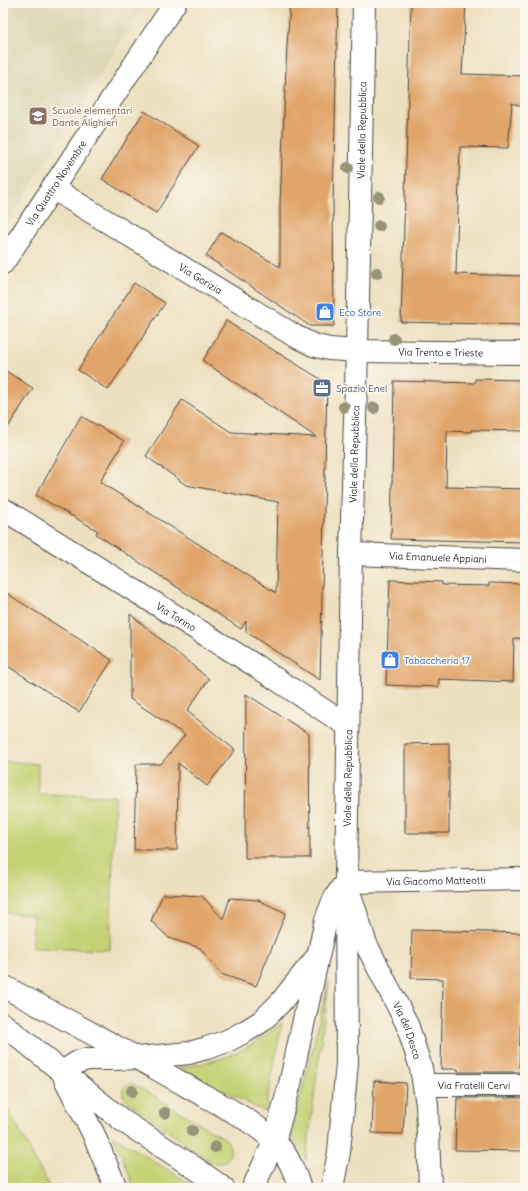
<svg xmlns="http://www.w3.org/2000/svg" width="528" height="1191" font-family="Delius,sans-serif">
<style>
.built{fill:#dbd5b4}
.green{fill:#c4d274;stroke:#787e50}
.building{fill:#e1a56a}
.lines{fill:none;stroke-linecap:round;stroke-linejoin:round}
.street-casing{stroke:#484641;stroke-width:24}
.secondary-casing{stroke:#484641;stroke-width:24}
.street{stroke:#fff;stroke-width:22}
.secondary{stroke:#fff;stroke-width:22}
.tree{fill:#979478}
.labels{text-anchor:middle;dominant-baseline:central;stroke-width:3.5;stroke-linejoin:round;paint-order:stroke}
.education-label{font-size:10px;fill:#785e54;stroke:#fbf7ec;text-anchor:start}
.street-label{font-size:10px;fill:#2b2b2b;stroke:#fbf7ec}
.shop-label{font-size:10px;fill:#366cbe;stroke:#fbf7ec;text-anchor:start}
.service-label{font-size:10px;fill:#4e5e75;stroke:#fbf7ec;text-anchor:start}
</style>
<rect width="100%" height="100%" fill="#fbf7ec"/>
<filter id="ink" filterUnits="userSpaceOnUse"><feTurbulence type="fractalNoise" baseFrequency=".025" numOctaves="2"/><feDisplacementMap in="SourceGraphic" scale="8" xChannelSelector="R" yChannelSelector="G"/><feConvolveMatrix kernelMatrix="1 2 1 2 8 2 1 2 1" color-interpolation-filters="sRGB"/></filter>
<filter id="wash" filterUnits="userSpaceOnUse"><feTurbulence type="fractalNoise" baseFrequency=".012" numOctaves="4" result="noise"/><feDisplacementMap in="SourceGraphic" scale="16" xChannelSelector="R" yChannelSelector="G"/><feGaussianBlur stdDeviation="0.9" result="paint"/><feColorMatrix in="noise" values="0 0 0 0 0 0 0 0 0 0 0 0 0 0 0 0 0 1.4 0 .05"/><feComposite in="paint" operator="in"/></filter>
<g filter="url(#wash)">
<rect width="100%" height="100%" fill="#ede0c0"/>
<path class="built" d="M 3,3 L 145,3 L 3,230 Z"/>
<path class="green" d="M 3,761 L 38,764 L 38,794 L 115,796 L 110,950 L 32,948 L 33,915 L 3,913 Z
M 329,981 L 306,1160 L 291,1136 Z
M 282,1023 L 265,1112 L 178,1067 C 222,1062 247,1051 282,1023 Z
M 132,1083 L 227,1140 C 236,1155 226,1167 210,1162 L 127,1101 C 120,1093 122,1085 132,1083 Z
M 3,1100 L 49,1186 L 50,1188 L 3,1188 Z
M 112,1135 L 197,1188 L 134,1188 L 125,1163 Z"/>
<g id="blocks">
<path class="building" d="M 290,3 L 338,3 L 333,200 L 334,326 L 310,326 L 206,256 L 221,232 L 280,267 L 280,203 L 287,45 Z
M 411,3 L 466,3 L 462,74 L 525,76 L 525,108 L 512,103 L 508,148 L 460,147 L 456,274 L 525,276 L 525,325 L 401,322 Z
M 144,111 L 199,146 L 156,213 L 102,179 Z
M 134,283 L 165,303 L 108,390 L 78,370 Z
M 226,321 L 327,383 L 320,680 L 246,632 L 246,621 L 241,629 L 96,534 L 98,531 L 36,495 L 81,416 L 124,441 L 100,482 L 276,593 L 278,502 L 186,485 L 146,456 L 182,400 L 231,432 L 316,437 L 203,361 Z
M 3,369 L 33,388 L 3,435 Z
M 475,379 L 525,380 L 525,431 L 471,430 L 471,432 L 447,431 L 446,487 L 525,489 L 525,542 L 391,539 L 394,381 L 475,383 Z
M 390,580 L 442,582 L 442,585 L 489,586 L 489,583 L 525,584 L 525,639 L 514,638 L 513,682 L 439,679 L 438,687 L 386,685 Z
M 3,591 L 112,660 L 79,712 L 3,663 Z
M 130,614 L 209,679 L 187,711 L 235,750 L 207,786 L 178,763 L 177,850 L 134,850 L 136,764 L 161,764 L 185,735 L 130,699 Z
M 246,694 L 309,734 L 310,858 L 245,858 Z
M 449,743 L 449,833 L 405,833 L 405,744 Z
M 163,894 L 202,896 L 223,919 L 230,898 L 258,900 L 286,913 L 256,986 L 221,974 L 200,948 L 169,938 L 151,921 Z
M 412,930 L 525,933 L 525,1003 L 521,1003 L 519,1067 L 525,1067 L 525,1072 L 458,1072 L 458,1069 L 441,1069 L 443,979 L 411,978 Z
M 374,1081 L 406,1083 L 403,1134 L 372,1133 Z
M 457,1098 L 525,1098 L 525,1151 L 455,1150 Z"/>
</g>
</g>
<g filter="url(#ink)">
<use href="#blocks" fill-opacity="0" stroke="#484641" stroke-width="1"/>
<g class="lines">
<defs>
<g id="street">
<path id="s1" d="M 52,188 L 295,336 L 313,345 L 329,349 L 357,351 L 525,353"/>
<path id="s2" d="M 3,263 L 175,3"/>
<path id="s3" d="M 3,509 L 256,666 L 348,726"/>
<path id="s4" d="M 351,554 L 525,560"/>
<path id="s5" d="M 348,889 L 366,944 L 407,1024 L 421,1068 L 427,1104 L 430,1188"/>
<path id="s6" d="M 424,1085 L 525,1085"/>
</g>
<g id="secondary">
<path id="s7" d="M 346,882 L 525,879"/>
<path d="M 3,986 C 66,1020 130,1053 192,1089 C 219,1104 263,1125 282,1150 C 290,1160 296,1176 300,1188"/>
<path d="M 3,1024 L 123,1121 L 198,1170 L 223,1188"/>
<path d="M 62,1072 L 78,1062 L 87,1059 L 114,1059 L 138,1058 L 189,1053 L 207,1048 L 227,1041 L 246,1031 L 262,1021 L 280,1003 L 316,958"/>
<path d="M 65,1079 L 93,1133 L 116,1188"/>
<path d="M 253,1188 L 274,1142 L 290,1084 L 326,920 C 332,903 335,896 346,882"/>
<path id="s8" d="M 332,1188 L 339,1152 L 347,1063 L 346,882 L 351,554 L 357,351 L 364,3"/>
</g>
</defs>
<use href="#street" class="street-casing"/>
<use href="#secondary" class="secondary-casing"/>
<use href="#street" class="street"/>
<use href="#secondary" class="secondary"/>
</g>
<g class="tree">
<circle cx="348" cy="168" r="6"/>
<circle cx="379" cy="197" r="6"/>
<circle cx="379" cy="226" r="6"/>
<circle cx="377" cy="273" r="6"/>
<circle cx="394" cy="339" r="6"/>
<circle cx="344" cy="407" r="6"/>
<circle cx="374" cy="408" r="6"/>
<circle cx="132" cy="1091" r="6"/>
<circle cx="165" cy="1113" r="6"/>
<circle cx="192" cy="1131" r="6"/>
<circle cx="215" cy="1147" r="6"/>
</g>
</g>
<defs>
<symbol id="school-square" viewBox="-11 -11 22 22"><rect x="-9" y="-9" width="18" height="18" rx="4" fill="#8d6e63" stroke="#fbf7ec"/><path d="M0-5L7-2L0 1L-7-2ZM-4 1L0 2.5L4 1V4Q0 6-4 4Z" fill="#fff"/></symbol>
<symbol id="shop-square" viewBox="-11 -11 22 22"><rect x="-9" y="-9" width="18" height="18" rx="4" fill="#3f7fe0" stroke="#fbf7ec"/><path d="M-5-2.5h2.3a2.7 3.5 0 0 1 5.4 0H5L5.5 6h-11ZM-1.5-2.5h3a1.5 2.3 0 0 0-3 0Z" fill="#fff"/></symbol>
<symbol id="office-square" viewBox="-11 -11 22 22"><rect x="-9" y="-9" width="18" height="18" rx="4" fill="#5c6f8a" stroke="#fbf7ec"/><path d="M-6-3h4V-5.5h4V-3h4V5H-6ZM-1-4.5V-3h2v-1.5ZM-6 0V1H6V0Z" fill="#fff"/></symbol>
</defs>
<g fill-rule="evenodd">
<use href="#school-square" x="27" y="105" width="22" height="22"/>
<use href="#shop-square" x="314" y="301" width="22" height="22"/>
<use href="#office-square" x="311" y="377" width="22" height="22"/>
<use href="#shop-square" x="379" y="649" width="22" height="22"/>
</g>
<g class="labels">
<g class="education-label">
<text x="52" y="110">Scuole elementari<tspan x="52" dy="12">Dante Alighieri</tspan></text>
</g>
<g class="street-label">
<text stroke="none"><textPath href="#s8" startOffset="1059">Viale della Repubblica</textPath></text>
<text stroke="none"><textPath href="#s2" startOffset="96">Via Quattro Novembre</textPath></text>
<text stroke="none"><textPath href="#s1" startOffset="174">Via Gorizia</textPath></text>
<text stroke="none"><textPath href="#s1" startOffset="433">Via Trento e Trieste</textPath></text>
<text stroke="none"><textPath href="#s8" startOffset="735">Viale della Repubblica</textPath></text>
<text stroke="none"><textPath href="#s4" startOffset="87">Via Emanuele Appiani</textPath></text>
<text stroke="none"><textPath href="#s3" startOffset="204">Via Torino</textPath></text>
<text stroke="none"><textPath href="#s8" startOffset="411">Viale della Repubblica</textPath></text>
<text stroke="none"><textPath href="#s7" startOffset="90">Via Giacomo Matteotti</textPath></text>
<text stroke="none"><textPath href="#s5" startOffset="154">Via del Desco</textPath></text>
<text stroke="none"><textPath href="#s6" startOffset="50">Via Fratelli Cervi</textPath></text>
</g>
<g class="shop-label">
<text x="339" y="312">Eco Store</text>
<text x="404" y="660">Tabaccheria 17</text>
</g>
<g class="service-label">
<text x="336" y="388">Spazio Enel</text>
</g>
</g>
<rect width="528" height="1191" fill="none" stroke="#fbf7ec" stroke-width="16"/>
</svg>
